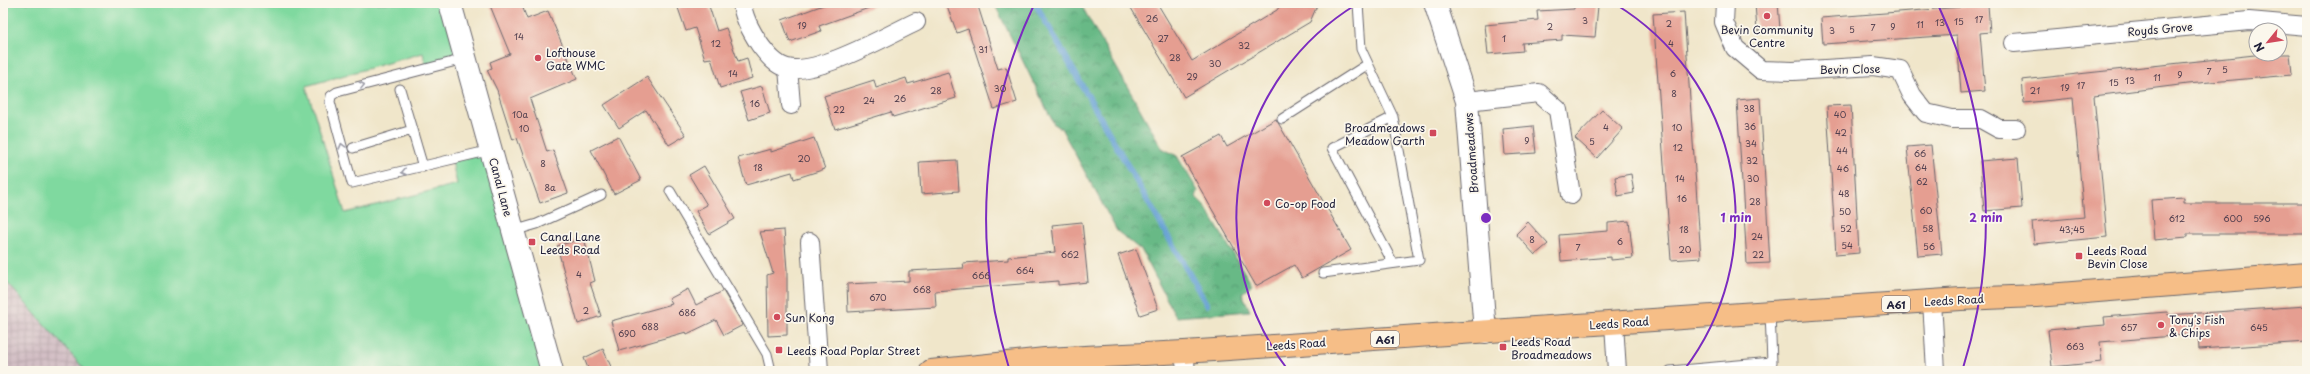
<svg xmlns="http://www.w3.org/2000/svg" width="2310" height="374" font-family="'Playpen Sans',sans-serif">
<style>
.industrial{fill:url(#industrial-grid)}
.green{fill:#7fd99f;stroke:#507e6d}
.forest{fill:url(#forest-crowns);stroke:#446e60}
.lines{fill:none;stroke-linecap:round;stroke-linejoin:round}
.stream{stroke:#629fd3;stroke-width:6}
.building{fill:#e59e91}
.service-casing{stroke:#6a676d;stroke-width:11}
.minor-casing{stroke:#6a676d;stroke-width:20}
.tertiary-casing{stroke:#6a676d;stroke-width:24}
.primary-casing{stroke:#6a676d;stroke-width:24}
.service{stroke:#fff;stroke-width:9}
.minor{stroke:#fff;stroke-width:18}
.tertiary{stroke:#fff;stroke-width:22}
.primary{stroke:#f6be87;stroke-width:22}
.oneway{stroke:#9c9ca7}
.ring{fill:none;stroke:#7b2cbf;stroke-width:2}
.poi-dot{fill:#d1495b;stroke:#fbf7ec;stroke-width:1.5}
.labels{text-anchor:middle;dominant-baseline:central;stroke-width:3.5;stroke-linejoin:round;paint-order:stroke}
.number-label{font-size:9px;fill:#534150}
.shield{fill:#fbf7ec;stroke:#636270;stroke-width:1}
.shield-label{font-size:10px;font-weight:bold;fill:#22223b}
.poi-label{font-size:11px;fill:#22223b;stroke:#fbf7ec;text-anchor:start}
.street-label{font-size:11px;fill:#22223b;stroke:#fbf7ec}
.centre{fill:#7b2cbf;stroke:#fbf7ec;stroke-width:2}
.ring-label{font-size:12px;text-anchor:middle;font-weight:bold;fill:#7b2cbf;stroke:#fbf7ec;stroke-width:3.5;stroke-linejoin:round;paint-order:stroke}
</style>
<defs>
<pattern id="industrial-grid" width="8" height="8" patternUnits="userSpaceOnUse"><rect width="8" height="8" fill="#d2bec4"/><path d="M0 4h8M4 0v8" fill="none" stroke="#b4a3a9"/></pattern>
<pattern id="forest-crowns" width="20" height="18" patternUnits="userSpaceOnUse"><rect width="20" height="18" fill="#67b986"/><path d="M2 6a3 3 0 1 1 6 0M12 15a3 3 0 1 1 6 0" fill="none" stroke="#54966f"/></pattern>
</defs>
<rect width="100%" height="100%" fill="#fbf7ec"/>
<filter id="ink" filterUnits="userSpaceOnUse"><feTurbulence type="fractalNoise" baseFrequency=".025" numOctaves="2"/><feDisplacementMap in="SourceGraphic" scale="8" xChannelSelector="R" yChannelSelector="G"/><feConvolveMatrix kernelMatrix="1 2 1 2 8 2 1 2 1" color-interpolation-filters="sRGB"/></filter>
<filter id="wash" filterUnits="userSpaceOnUse"><feTurbulence type="fractalNoise" baseFrequency=".012" numOctaves="4" result="noise"/><feDisplacementMap in="SourceGraphic" scale="16" xChannelSelector="R" yChannelSelector="G"/><feGaussianBlur stdDeviation="0.9" result="paint"/><feColorMatrix in="noise" values="0 0 0 0 0 0 0 0 0 0 0 0 0 0 0 0 0 1.4 0 .05"/><feComposite in="paint" operator="in"/></filter>
<g filter="url(#wash)">
<rect width="100%" height="100%" fill="#f0e6ca"/>
<path class="industrial" d="M 3,278 L 86,371 L 3,371 Z"/>
<path class="green" d="M 3,3 L 450,3 L 463,58 L 426,68 L 423,53 L 306,86 L 345,213 L 457,184 L 452,162 L 491,150 L 552,371 L 86,371 L 3,278 Z"/>
<path class="forest" d="M 994,3 L 1080,3 L 1162,148 L 1177,156 L 1198,191 L 1196,197 L 1204,205 L 1252,285 L 1242,293 L 1250,311 L 1176,317 L 1142,251 L 1117,231 L 1061,128 L 1054,124 Z"/>
<g class="lines">
<path class="stream" d="M 1035,3 L 1207,305"/>
</g>
<g id="blocks">
<path class="building" d="M 489,3 L 521,3 L 527,19 L 548,11 L 577,79 L 530,99 L 547,152 L 553,150 L 568,193 L 540,203 L 517,138 L 513,140 L 497,90 L 487,70 L 492,68 L 490,62 L 510,54 Z
M 692,3 L 708,3 L 717,31 L 726,28 L 738,61 L 747,58 L 752,78 L 720,88 L 711,58 L 705,59 L 695,28 L 686,31 L 678,8 Z
M 829,3 L 877,3 L 877,5 L 819,26 L 821,31 L 790,42 L 782,20 Z
M 946,3 L 977,3 L 998,69 L 1006,67 L 1017,102 L 994,109 L 968,29 L 957,33 Z
M 1128,3 L 1157,3 L 1192,61 L 1277,10 L 1282,3 L 1318,3 L 1310,22 L 1184,97 Z
M 1755,3 L 1778,3 L 1780,29 L 1757,31 Z
M 1574,4 L 1598,6 L 1595,37 L 1562,35 L 1562,40 L 1522,43 L 1523,51 L 1488,54 L 1485,25 L 1538,20 L 1537,11 L 1574,9 Z
M 1988,5 L 1990,32 L 1980,33 L 1985,91 L 1961,93 L 1957,35 L 1823,44 L 1821,18 Z
M 1684,12 L 1701,258 L 1671,260 L 1653,14 Z
M 2264,54 L 2290,54 L 2292,75 L 2187,84 L 2094,96 L 2107,237 L 2034,244 L 2032,222 L 2084,217 L 2073,98 L 2024,103 L 2022,80 Z
M 948,72 L 956,98 L 893,117 L 891,112 L 835,129 L 824,96 L 874,80 L 876,88 L 906,78 L 908,84 Z
M 647,77 L 686,135 L 669,145 L 646,110 L 619,128 L 604,105 Z
M 762,86 L 770,113 L 749,120 L 740,92 Z
M 1760,98 L 1770,263 L 1747,264 L 1737,100 Z
M 1851,105 L 1859,253 L 1836,255 L 1827,106 Z
M 1602,110 L 1623,129 L 1597,158 L 1575,138 Z
M 1276,119 L 1351,250 L 1302,278 L 1294,265 L 1256,286 L 1182,157 L 1221,136 L 1227,147 Z
M 1533,126 L 1536,153 L 1505,155 L 1503,129 Z
M 618,136 L 641,180 L 614,194 L 591,150 Z
M 814,138 L 825,169 L 794,179 L 792,172 L 746,185 L 738,158 L 771,149 L 771,152 Z
M 1931,145 L 1942,254 L 1918,256 L 1907,147 Z
M 2018,158 L 2022,208 L 1984,211 L 1980,161 Z
M 957,160 L 959,191 L 921,194 L 919,162 Z
M 704,166 L 735,219 L 709,234 L 696,211 L 707,205 L 689,175 Z
M 1631,174 L 1634,193 L 1618,196 L 1615,177 Z
M 2184,198 L 2184,203 L 2307,203 L 2307,234 L 2187,234 L 2187,237 L 2154,240 L 2151,200 Z
M 1629,221 L 1633,258 L 1611,260 L 1611,257 L 1561,261 L 1559,235 L 1608,231 L 1608,223 Z
M 1082,222 L 1088,282 L 1058,285 L 1058,281 L 935,291 L 936,307 L 848,312 L 847,284 L 909,281 L 909,271 L 964,268 L 963,263 L 1008,260 L 1008,257 L 1055,252 L 1052,225 Z
M 1528,222 L 1548,244 L 1535,255 L 1516,234 Z
M 784,230 L 787,270 L 787,335 L 768,336 L 767,275 L 773,273 L 760,232 Z
M 584,238 L 595,281 L 590,283 L 601,316 L 578,324 L 557,246 Z
M 1136,249 L 1158,309 L 1140,315 L 1118,255 Z
M 688,289 L 696,305 L 723,291 L 743,325 L 724,335 L 716,320 L 687,334 L 686,332 L 619,351 L 611,321 L 672,304 L 669,299 Z
M 2307,306 L 2307,342 L 2199,349 L 2198,334 L 2100,342 L 2102,362 L 2052,367 L 2048,330 L 2105,325 L 2104,317 L 2167,312 L 2168,315 Z
M 603,349 L 613,371 L 589,371 L 584,358 Z"/>
</g>
</g>
<g filter="url(#ink)">
<use href="#blocks" fill-opacity="0" stroke="#6a676d" stroke-width="1"/>
<g class="lines">
<defs>
<path id="service" d="M 464,59 L 337,92 L 331,96 L 330,102 L 352,183 L 491,150
M 400,89 L 423,167
M 1393,117 L 1332,148 L 1393,263
M 1282,119 L 1368,64
M 353,148 L 412,130
M 670,191 L 767,354 L 771,371
M 513,231 L 537,224 L 601,195
M 1323,273 L 1419,260 L 1393,117 L 1361,49 L 1358,3
M 1670,371 L 1772,362 L 1770,313"/>
<path id="minor" d="M 742,3 C 743,18 752,33 760,45 C 767,54 775,65 787,68 C 817,76 888,35 916,22
M 1725,3 L 1724,22 L 1735,48 L 1761,70 L 1793,71 L 1873,66 L 1900,70 L 1912,95 L 1926,113 L 1952,119 L 1981,119 L 1999,129 L 2016,129
M 2014,43 L 2249,21 L 2307,26
M 788,68 L 791,105
M 1467,101 L 1539,93 L 1558,110 L 1571,195
M 810,242 L 819,371
M 1932,301 L 1936,371
M 1614,324 L 1617,371
M 1184,352 L 1186,371"/>
<path id="tertiary" d="M 450,3 L 552,371
M 1435,3 L 1467,101 L 1485,332"/>
<path id="primary" d="M 931,371 L 1045,359 L 1184,352 L 1961,299 L 2036,296 L 2307,274"/>
</defs>
<use href="#service" class="service-casing"/>
<use href="#minor" class="minor-casing"/>
<use href="#tertiary" class="tertiary-casing"/>
<use href="#primary" class="primary-casing"/>
<use href="#service" class="service"/>
<use href="#minor" class="minor"/>
<use href="#tertiary" class="tertiary"/>
<use href="#primary" class="primary"/>
</g>
<defs><path id="oneway-chevron" d="M-2-3.5L2.5 0L-2 3.5" fill="none" stroke-width="1.6" stroke-linecap="round" stroke-linejoin="round"/></defs>
<g class="oneway">
<use href="#oneway-chevron" transform="translate(362 85) rotate(-14)"/>
<use href="#oneway-chevron" transform="translate(342 146) rotate(-105)"/>
<use href="#oneway-chevron" transform="translate(404 172) rotate(167)"/>
</g>
</g>
<g class="ring">
<path d="M1288 370A250 250 0 0 1 1357 4M1615 4A250 250 0 0 1 1684 370"/>
<path d="M1009 368A500 500 0 0 1 1033 7M1939 7A500 500 0 0 1 1963 368"/>
</g>
<g class="poi-dot">
<circle cx="1767" cy="16" r="4"/>
<circle cx="538" cy="58" r="4"/>
<rect x="1429" y="129" width="8" height="8" rx="2"/>
<circle cx="1267" cy="203" r="4"/>
<rect x="528" y="238" width="8" height="8" rx="2"/>
<rect x="2075" y="252" width="8" height="8" rx="2"/>
<circle cx="777" cy="317" r="4"/>
<circle cx="2161" cy="325" r="4"/>
<rect x="1499" y="343" width="8" height="8" rx="2"/>
<rect x="775" y="346" width="8" height="8" rx="2"/>
</g>
<g class="labels">
<g class="number-label">
<text x="1152" y="18">26</text>
<text x="1979" y="19">17</text>
<text x="1585" y="20">3</text>
<text x="1959" y="21">15</text>
<text x="1940" y="22">13</text>
<text x="1669" y="23">2</text>
<text x="1920" y="24">11</text>
<text x="802" y="25">19</text>
<text x="1550" y="26">2</text>
<text x="1893" y="26">9</text>
<text x="1873" y="27">7</text>
<text x="1852" y="29">5</text>
<text x="1832" y="30">3</text>
<text x="519" y="36">14</text>
<text x="1163" y="38">27</text>
<text x="1504" y="38">1</text>
<text x="716" y="43">12</text>
<text x="1671" y="43">4</text>
<text x="1244" y="45">32</text>
<text x="983" y="49">31</text>
<text x="1175" y="57">28</text>
<text x="1215" y="63">30</text>
<text x="2225" y="69">5</text>
<text x="2209" y="71">7</text>
<text x="733" y="73">14</text>
<text x="1673" y="73">6</text>
<text x="2180" y="74">9</text>
<text x="1192" y="76">29</text>
<text x="2157" y="77">11</text>
<text x="2130" y="80">13</text>
<text x="2114" y="82">15</text>
<text x="2081" y="85">17</text>
<text x="2065" y="87">19</text>
<text x="1000" y="88">30</text>
<text x="936" y="90">28</text>
<text x="2035" y="90">21</text>
<text x="1674" y="93">8</text>
<text x="900" y="98">26</text>
<text x="869" y="100">24</text>
<text x="755" y="103">16</text>
<text x="1749" y="108">38</text>
<text x="839" y="109">22</text>
<text x="520" y="114">10a</text>
<text x="1840" y="114">40</text>
<text x="1750" y="126">36</text>
<text x="1606" y="127">4</text>
<text x="1677" y="127">10</text>
<text x="524" y="128">10</text>
<text x="1841" y="132">42</text>
<text x="1527" y="140">9</text>
<text x="1592" y="141">5</text>
<text x="1751" y="143">34</text>
<text x="1678" y="147">12</text>
<text x="1842" y="150">44</text>
<text x="1920" y="153">66</text>
<text x="804" y="158">20</text>
<text x="1752" y="160">32</text>
<text x="543" y="163">8</text>
<text x="758" y="167">18</text>
<text x="1921" y="167">64</text>
<text x="1843" y="168">46</text>
<text x="1680" y="178">14</text>
<text x="1753" y="178">30</text>
<text x="1922" y="181">62</text>
<text x="550" y="187">8a</text>
<text x="1844" y="193">48</text>
<text x="1682" y="198">16</text>
<text x="1755" y="201">28</text>
<text x="1926" y="210">60</text>
<text x="1845" y="211">50</text>
<text x="2177" y="218">612</text>
<text x="2233" y="218">600</text>
<text x="2262" y="218">596</text>
<text x="1846" y="228">52</text>
<text x="1928" y="228">58</text>
<text x="1684" y="229">18</text>
<text x="2072" y="229">43;45</text>
<text x="1757" y="236">24</text>
<text x="1532" y="239">8</text>
<text x="1620" y="241">6</text>
<text x="1847" y="245">54</text>
<text x="1929" y="246">56</text>
<text x="1578" y="247">7</text>
<text x="1685" y="249">20</text>
<text x="1070" y="254">662</text>
<text x="1758" y="254">22</text>
<text x="1025" y="270">664</text>
<text x="579" y="274">4</text>
<text x="981" y="275">666</text>
<text x="922" y="289">668</text>
<text x="878" y="297">670</text>
<text x="586" y="310">2</text>
<text x="687" y="312">686</text>
<text x="650" y="326">688</text>
<text x="2129" y="327">657</text>
<text x="2259" y="327">645</text>
<text x="627" y="333">690</text>
<text x="2075" y="346">663</text>
</g>
<g class="shield">
<rect x="1882" y="296" width="28" height="16" rx="3"/>
<rect x="1371" y="331" width="28" height="16" rx="3"/>
</g>
<g class="shield-label">
<text x="1896" y="304">A61</text>
<text x="1385" y="339">A61</text>
</g>
<g class="poi-label">
<text x="1767" y="29" text-anchor="middle">Bevin Community<tspan x="1767" dy="13">Centre</tspan></text>
<text x="546" y="52">Lofthouse<tspan x="546" dy="13">Gate WMC</tspan></text>
<text x="1425" y="127" text-anchor="end">Broadmeadows<tspan x="1425" dy="13">Meadow Garth</tspan></text>
<text x="1275" y="203">Co-op Food</text>
<text x="540" y="236">Canal Lane<tspan x="540" dy="13">Leeds Road</tspan></text>
<text x="2087" y="250">Leeds Road<tspan x="2087" dy="13">Bevin Close</tspan></text>
<text x="785" y="317">Sun Kong</text>
<text x="2169" y="319">Tony's Fish<tspan x="2169" dy="13">&amp; Chips</tspan></text>
<text x="1511" y="341">Leeds Road<tspan x="1511" dy="13">Broadmeadows</tspan></text>
<text x="787" y="350">Leeds Road Poplar Street</text>
</g>
<g class="street-label">
<text transform="translate(2160 29) rotate(-5)">Royds Grove</text>
<text transform="translate(1850 69) rotate(-1)">Bevin Close</text>
<text transform="translate(1471 153) rotate(-94)">Broadmeadows</text>
<text transform="translate(501 187) rotate(75)">Canal Lane</text>
<text transform="translate(1954 300) rotate(-3)">Leeds Road</text>
<text transform="translate(1619 323) rotate(-4)">Leeds Road</text>
<text transform="translate(1296 344) rotate(-4)">Leeds Road</text>
</g>
</g>
<circle cx="1486" cy="218" r="6" class="centre"/>
<g class="ring-label">
<text x="1736" y="222">1 min</text>
<text x="1986" y="222">2 min</text>
</g>
<rect width="2310" height="374" fill="none" stroke="#fbf7ec" stroke-width="16"/>
<g transform="translate(2268 42) rotate(240)"><circle r="19" fill="#fbf7ec" stroke="#a4a2a5"/>
<path d="M0-3L7 15L0 10L-7 15Z" fill="#d1495b"/>
<text y="-6" font-size="11" font-weight="bold" text-anchor="middle" fill="#22223b">N</text>
</g>
</svg>
